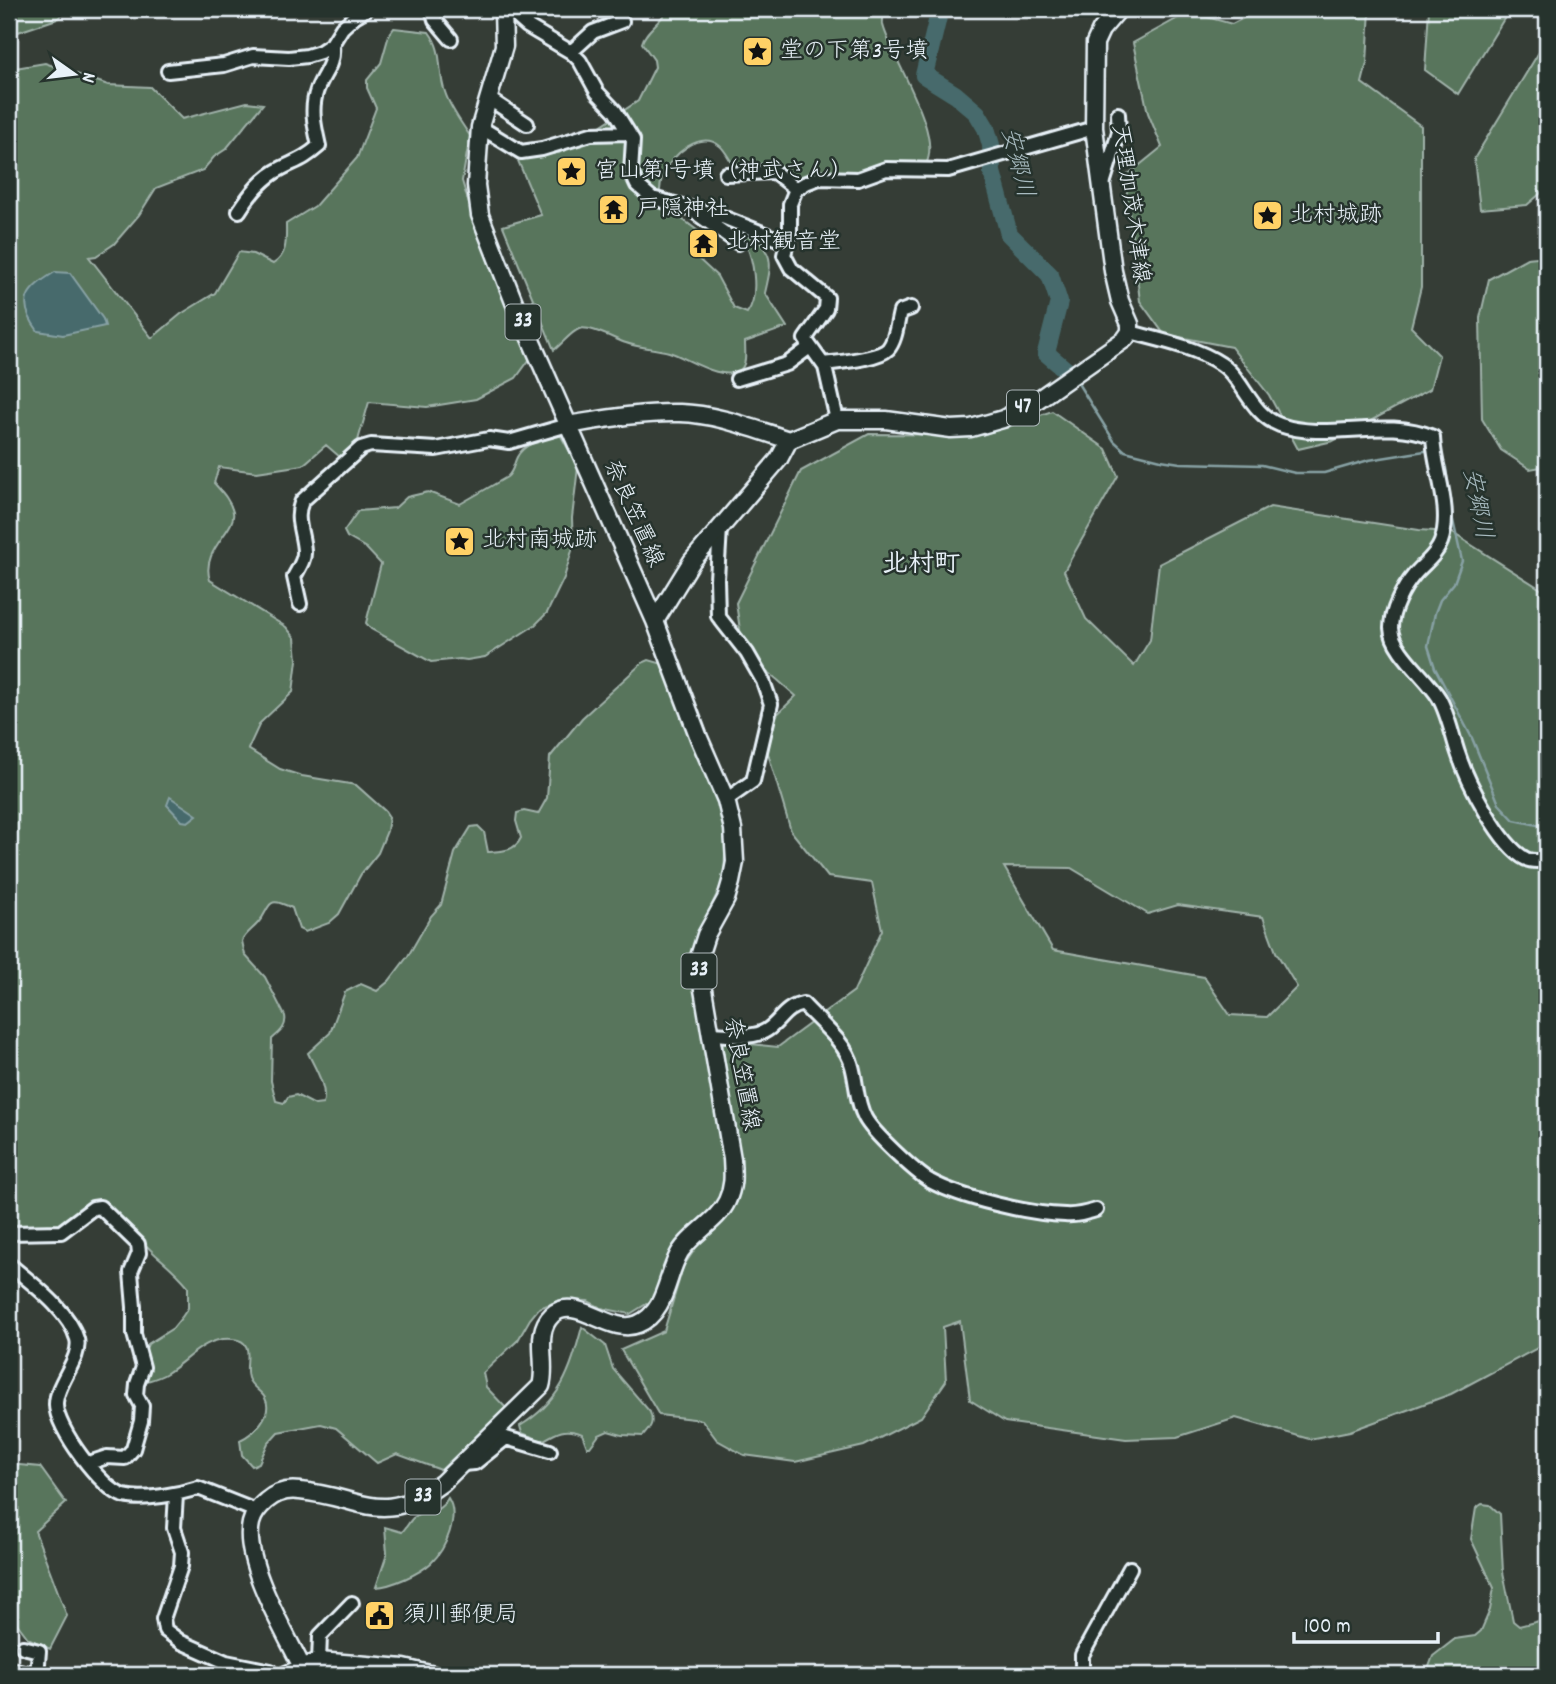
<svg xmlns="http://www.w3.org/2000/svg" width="1556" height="1684" font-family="Dekko,'Klee One',sans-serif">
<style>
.green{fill:#58745b;stroke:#a0b2aa;stroke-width:2;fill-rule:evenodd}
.water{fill:#476b6c;stroke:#87a1a4;stroke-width:2}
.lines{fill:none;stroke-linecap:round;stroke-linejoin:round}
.stream{stroke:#87a1a4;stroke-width:2.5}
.river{stroke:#476b6c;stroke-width:18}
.minor-casing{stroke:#e8f1f8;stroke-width:18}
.major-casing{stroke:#e8f1f8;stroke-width:21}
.minor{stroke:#26332d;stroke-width:12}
.major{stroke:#26332d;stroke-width:16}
.labels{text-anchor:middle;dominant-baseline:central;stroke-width:5;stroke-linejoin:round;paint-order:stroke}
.shield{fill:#26332d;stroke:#aeb8bb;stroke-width:2}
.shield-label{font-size:21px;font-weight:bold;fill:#e8f1f8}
.poi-label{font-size:23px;fill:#e8f1f8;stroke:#26332d;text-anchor:start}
.street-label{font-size:23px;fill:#e8f1f8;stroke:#26332d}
.water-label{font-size:24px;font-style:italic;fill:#a8bbc0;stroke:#26332d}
.quarter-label{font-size:26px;font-weight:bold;fill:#e8f1f8;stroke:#26332d}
</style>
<rect width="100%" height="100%" fill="#353d36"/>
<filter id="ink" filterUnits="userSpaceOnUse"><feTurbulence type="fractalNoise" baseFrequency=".0143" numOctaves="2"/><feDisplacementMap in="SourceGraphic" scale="14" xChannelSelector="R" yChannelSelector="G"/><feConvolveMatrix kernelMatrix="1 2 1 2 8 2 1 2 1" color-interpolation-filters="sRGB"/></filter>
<g filter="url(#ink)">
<path class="green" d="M 9,9 L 69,9 L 57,19 L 9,35 Z
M 668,9 L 885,9 C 884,14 882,20 883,25 C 891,57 943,133 926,164 L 854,176 L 796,177 L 763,164 L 733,164 C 729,159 725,150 720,146 C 700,129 671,156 663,174 C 659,185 660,196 659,207 L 685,221 L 698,231 L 693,254 L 717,276 L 734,308 L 747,313 C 760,296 754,255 742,238 L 748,232 C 775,254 772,262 765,293 L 787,327 L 745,342 C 745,350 747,363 741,369 C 724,384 686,357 669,352 C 655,348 640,348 626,343 C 616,340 589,325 579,329 C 571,332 562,344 554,350 L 503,226 L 541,215 L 516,156 L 559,153 L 638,101 L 655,67 L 654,60 L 642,43 C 644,32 661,22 668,9 Z
M 1261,9 L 1370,9 L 1367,63 L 1362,83 L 1421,126 L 1421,287 L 1411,327 L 1439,355 L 1430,389 L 1333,441 L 1298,449 L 1269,395 L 1231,347 L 1164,334 L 1140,301 L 1125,177 L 1162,147 L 1148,113 L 1133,43 L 1189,12 L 1232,24 Z
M 1429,9 L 1510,9 L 1458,94 L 1425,70 Z
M 394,28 L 429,32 C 444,52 437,70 445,92 C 450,108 461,122 470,136 L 462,181 L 472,214 L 532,356 L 516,378 L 476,399 L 427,407 L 369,402 L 357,444 L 341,458 L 326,445 L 303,465 L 257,472 L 219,467 L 214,483 C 222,492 230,500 233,512 C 237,530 200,550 210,580 L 286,627 L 295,638 L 297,660 L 293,692 L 260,723 L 248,749 L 280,769 L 302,776 L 356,785 L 385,811 L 389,817 L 387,831 L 378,853 L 361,874 L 339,914 L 329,923 L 305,932 L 299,929 L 292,908 C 264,894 272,908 258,923 C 252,930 246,933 242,941 L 245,955 L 265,977 L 285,1016 C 287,1027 280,1032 272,1039 L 271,1081 L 276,1101 L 284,1103 L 288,1097 L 296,1095 L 315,1105 L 323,1104 C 328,1088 315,1068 308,1053 L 330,1033 L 345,992 L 361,984 L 377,991 L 389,981 L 408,956 L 431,916 L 441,905 L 455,853 L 471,827 L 478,826 L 484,832 L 488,852 C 502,851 514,852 521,838 L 516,821 L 517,813 L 524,811 L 538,814 L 547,798 L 550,757 L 582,718 L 642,663 L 649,660 L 663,664 L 711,783 L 726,829 L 724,879 L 693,945 L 707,1045 L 730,1177 L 721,1203 L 651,1301 L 630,1314 L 601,1308 L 588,1301 L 561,1300 L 539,1308 L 530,1319 L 518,1340 L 483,1373 L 486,1387 L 506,1408 L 441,1470 L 397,1454 L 377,1463 L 336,1428 L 321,1424 L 278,1432 L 268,1443 L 259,1463 L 252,1466 L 242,1455 L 240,1440 C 253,1434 274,1415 265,1398 C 261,1391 251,1387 248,1378 C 243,1364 257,1341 233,1339 C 205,1336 188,1360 167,1373 C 161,1377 154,1379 147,1381 L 145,1351 L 148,1344 L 173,1328 L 182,1317 L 188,1308 L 188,1286 C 178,1274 168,1265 156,1255 C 136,1237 122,1215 98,1202 L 59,1229 L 9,1231 L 9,69 L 45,63 L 108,85 L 150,87 L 182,119 L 247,102 L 263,104 L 226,149 L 214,157 L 203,170 L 156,188 L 139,215 L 114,244 L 96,256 L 89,257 L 152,338 L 181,314 L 215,293 L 239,252 L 253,254 L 273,264 C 288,255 286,239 286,224 L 315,206 L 357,158 L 376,108 L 367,88 L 367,80 L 381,63 L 389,35 Z
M 1547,39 L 1547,188 L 1527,205 L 1480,209 L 1474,159 Z
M 1547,256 L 1547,466 L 1530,469 L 1501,450 L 1482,419 L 1480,318 L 1489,279 L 1527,258 Z
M 1052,411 L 1106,449 L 1118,476 L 1064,571 L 1086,619 L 1134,666 L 1150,640 L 1159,564 L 1270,507 L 1419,530 L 1451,532 L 1547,593 L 1547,1343 L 1451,1394 L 1350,1431 L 1309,1439 L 1236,1418 L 1177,1437 L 1126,1439 L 1005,1422 L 970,1400 L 960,1321 L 943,1327 L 946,1381 L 921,1417 L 864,1446 L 795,1462 L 744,1455 L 717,1440 L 702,1420 L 659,1415 L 621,1350 L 664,1331 L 683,1267 L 697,1246 L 737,1202 L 741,1184 L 722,1041 L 778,1047 L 854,991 L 882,930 L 872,883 L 828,877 L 791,831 L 761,730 L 796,696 L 743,650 L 736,603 L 801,471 L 869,434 L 982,435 ZM 1004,867 L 1071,868 L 1148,914 L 1178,905 L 1263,917 L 1276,952 L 1297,987 L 1267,1017 L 1230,1015 L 1204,977 L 1053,950 Z
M 560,434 L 578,467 L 572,518 L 573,547 L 564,578 L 547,613 L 535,625 L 485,657 L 467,660 L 460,659 L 431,662 L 371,629 L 366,623 L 381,564 L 366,548 L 347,537 L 344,531 L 358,511 L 395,508 L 407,497 L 428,492 L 460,504 L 507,477 C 514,471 513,465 517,457 C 525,442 544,439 560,434 Z
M 582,1327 L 605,1345 L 613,1369 L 650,1412 C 654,1423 651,1427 643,1436 L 622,1435 L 608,1431 L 599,1435 L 590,1447 L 587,1447 L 582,1434 C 565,1427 557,1432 542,1441 L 522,1433 L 520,1426 C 561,1401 570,1372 582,1327 Z
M 9,1464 L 40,1467 L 66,1503 L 35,1531 L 67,1616 L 50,1649 L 28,1638 L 9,1613 Z
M 448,1498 C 460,1516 446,1549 431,1563 C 419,1574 392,1586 376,1587 L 387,1554 L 385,1527 L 402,1532 C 406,1528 409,1522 413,1518 C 424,1509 437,1517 448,1498 Z
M 1482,1504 L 1490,1505 L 1500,1514 L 1503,1572 L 1513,1621 L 1519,1626 L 1539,1621 L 1547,1617 L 1547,1675 L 1426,1675 L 1433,1656 L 1455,1639 L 1475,1636 L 1481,1631 L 1490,1610 L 1494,1588 L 1471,1539 L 1476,1508 Z"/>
<path class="water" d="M 55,272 L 70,273 L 103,319 L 105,326 L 63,335 L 38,331 C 16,301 26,290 55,272 Z
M 170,797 L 197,815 L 188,822 L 182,821 L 167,805 Z"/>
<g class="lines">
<path class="stream" d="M 1079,385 L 1114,441 L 1125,451 L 1161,460 L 1180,463 L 1262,465 L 1295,473 L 1324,473 L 1369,460 L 1431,450
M 1437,451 L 1441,452 L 1446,468 L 1452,516 L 1462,561 L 1454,583 L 1440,600 L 1435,613 L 1428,646 L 1435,668 L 1472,738 L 1499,804 L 1514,820 L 1547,827"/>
<path class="river" d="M 940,9 L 924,75 L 956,95 L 977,113 L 986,128 L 991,145 L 992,172 L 1009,234 L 1050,275 L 1059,302 L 1046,353 L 1066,370"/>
<defs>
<path id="minor" d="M 432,9 L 435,20 L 451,39
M 508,9 L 527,26 L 571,52 L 580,61 L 597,92 L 615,111 L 633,140 L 631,172 L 637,185 L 652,198 L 720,216 L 785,242
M 571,52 L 593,32 L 622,21
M 168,71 L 224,65 L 253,56 L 289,58 L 307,56 L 320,52 L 332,44 L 342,28 L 355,16 L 367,9
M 488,98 L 527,124
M 480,127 L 521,152 L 542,149 L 591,134 L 629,133
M 726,174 L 774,172 L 796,189
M 1103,184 L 1119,132 L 1118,114
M 239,211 C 250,194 263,177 282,168 C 298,160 304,159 319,146 C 315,128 310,109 317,90 C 324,71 334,67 332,44
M 696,213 L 738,243
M 1130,332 C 1160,340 1195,347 1221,364 C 1243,378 1250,414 1280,425 C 1329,442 1384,416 1433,437 C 1434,470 1453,509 1441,542 C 1436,556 1423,564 1414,575 C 1403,588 1391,611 1391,628 C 1392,651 1427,678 1439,698 C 1448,714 1452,735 1458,753 C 1467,781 1500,846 1526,859 C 1532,862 1541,861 1547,860
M 824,364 C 839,362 878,359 888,349 C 896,340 897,323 900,312 L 911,308
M 737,379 L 787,364 L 810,347
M 837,420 L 825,367 L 805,339 L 826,309 L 827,298 L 791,268 L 784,255 L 790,230 L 790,204 L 796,189 L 806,183 L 819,178 L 858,179 L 886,169 L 948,170 L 1094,128
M 720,528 L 717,579 L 718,616 L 747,653 L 763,681 L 771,704 L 753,781 L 726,800
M 300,604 L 294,577 C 298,569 305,560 304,551 C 303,532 294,519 302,501 L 361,448 L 371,445 L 436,449 L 489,439 L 509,442 L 568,425
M 710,1034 C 727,1034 752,1040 767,1030 C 782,1020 783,1008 803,1004 C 819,1022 846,1042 852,1066 C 857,1084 856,1101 865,1118 C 873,1133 915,1172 930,1181 C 961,1198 1029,1214 1065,1215 C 1076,1216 1086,1213 1096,1210
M 9,1233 L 61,1232 L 93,1208 L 100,1207 L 138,1244 L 139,1253 L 131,1272 L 134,1307 L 134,1334 L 143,1367 L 137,1384 L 136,1395 L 142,1406 L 141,1421 L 133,1449 L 125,1458 L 107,1457 L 89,1463
M 9,1264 C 31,1283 69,1310 77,1339 C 82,1358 56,1383 56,1404 C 55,1427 102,1490 124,1496 C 144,1501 179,1494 198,1488 L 256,1511
M 462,1464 L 475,1463 L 506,1438 L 550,1451
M 176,1495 L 174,1528 L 182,1552 L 181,1566 L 163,1619 L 165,1630 L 181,1642 L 226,1662 L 271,1671 L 274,1675
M 23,1647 L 39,1651 L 37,1675
M 319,1661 L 320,1636 L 352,1603
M 1082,1675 L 1082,1655 L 1130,1568"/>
<path id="major" d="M 568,425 C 605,419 642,412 680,413 C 717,414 754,429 789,440
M 655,621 L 692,561 L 779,459 L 789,440 L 837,420 L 886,420 L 951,429 L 971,428 L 1003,419 L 1033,403 L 1125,339 L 1130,332 L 1130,324 L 1120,301 L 1113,271 L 1094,128 L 1095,43 L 1101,30 L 1119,9
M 302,1667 C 285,1632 242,1561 251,1523 C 253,1514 259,1507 266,1501 C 276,1492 287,1489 300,1491 C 363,1497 381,1528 442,1483 L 541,1386 C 548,1363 533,1333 552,1315 C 575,1293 610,1336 638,1324 C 667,1312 666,1275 680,1252 C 693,1232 717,1222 727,1201 C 734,1186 733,1175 732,1159 L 698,960 L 706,935 L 726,899 L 731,882 L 735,862 L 733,829 L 726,800 L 699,738 L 655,621 L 514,302 L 480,215 L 476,185 L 480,127 L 504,46 L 503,9
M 9,1670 L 29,1675
M 285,1675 L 319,1661 L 404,1668 L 434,1675"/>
</defs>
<use href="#minor" class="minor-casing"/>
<use href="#major" class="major-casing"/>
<use href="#minor" class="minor"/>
<use href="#major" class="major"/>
</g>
</g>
<defs>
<symbol id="sight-square" viewBox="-11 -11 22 22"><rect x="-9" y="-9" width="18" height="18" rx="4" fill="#ffd166" stroke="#26332d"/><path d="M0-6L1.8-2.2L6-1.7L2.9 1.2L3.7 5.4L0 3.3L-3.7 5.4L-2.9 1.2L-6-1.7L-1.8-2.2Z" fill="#111"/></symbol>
<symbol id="temple-square" viewBox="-11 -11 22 22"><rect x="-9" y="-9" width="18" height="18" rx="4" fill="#ffd166" stroke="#26332d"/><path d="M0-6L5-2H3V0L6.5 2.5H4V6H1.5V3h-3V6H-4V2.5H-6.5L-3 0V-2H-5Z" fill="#111"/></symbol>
<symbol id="civic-square" viewBox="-11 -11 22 22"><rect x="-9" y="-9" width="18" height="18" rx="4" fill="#ffd166" stroke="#26332d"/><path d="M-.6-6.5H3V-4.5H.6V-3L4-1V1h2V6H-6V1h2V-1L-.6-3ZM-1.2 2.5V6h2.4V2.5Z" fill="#111"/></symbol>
</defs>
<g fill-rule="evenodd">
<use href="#sight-square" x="740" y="34" width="35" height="35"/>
<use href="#sight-square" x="554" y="154" width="35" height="35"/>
<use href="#temple-square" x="596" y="192" width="35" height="35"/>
<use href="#sight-square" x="1250" y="198" width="35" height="35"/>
<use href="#temple-square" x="686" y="226" width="35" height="35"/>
<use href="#sight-square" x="442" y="524" width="35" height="35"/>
<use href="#civic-square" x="362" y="1598" width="35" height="35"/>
</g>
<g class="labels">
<g class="shield">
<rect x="505.5" y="304.5" width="35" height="35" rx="5"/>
<rect x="1007" y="390.5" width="32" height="35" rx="5"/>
<rect x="681.5" y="953.5" width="35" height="35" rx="5"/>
<rect x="405.5" y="1479.5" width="35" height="35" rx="5"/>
</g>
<g class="shield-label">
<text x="523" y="322">33</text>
<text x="1023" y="408">47</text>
<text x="699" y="971">33</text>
<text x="423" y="1497">33</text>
</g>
<g class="poi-label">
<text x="780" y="52">堂の下第3号墳</text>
<text x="595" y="172">宮山第1号墳（神武さん）</text>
<text x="637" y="210">戸隠神社</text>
<text x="1290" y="216">北村城跡</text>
<text x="726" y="243">北村観音堂</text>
<text x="482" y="541">北村南城跡</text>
<text x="403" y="1616">須川郵便局</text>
</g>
<g class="street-label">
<text transform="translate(1129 204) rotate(82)">天理加茂木津線</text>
<text transform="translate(632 514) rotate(66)">奈良笠置線</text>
<text transform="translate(740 1074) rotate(80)">奈良笠置線</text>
</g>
<g class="water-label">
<text transform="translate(1016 163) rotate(76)">安郷川</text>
<text transform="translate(1476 504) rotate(79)">安郷川</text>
</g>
<g class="quarter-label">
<text x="921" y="565">北村町</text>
</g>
</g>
<rect width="1556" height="1684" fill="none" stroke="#26332d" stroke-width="35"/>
<rect x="18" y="18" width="1521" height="1649" fill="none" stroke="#e8f1f8" stroke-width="2.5" filter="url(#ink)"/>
<g transform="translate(74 74) rotate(104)" stroke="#26332d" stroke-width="5" paint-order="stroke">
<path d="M0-5L12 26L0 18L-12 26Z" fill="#e8f1f8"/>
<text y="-10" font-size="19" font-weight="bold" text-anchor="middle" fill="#e8f1f8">N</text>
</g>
<path d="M1294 1632v10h144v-10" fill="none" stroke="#e8f1f8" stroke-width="3.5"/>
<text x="1304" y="1632" font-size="21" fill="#e8f1f8" stroke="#26332d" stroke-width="5" paint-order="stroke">100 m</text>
</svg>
